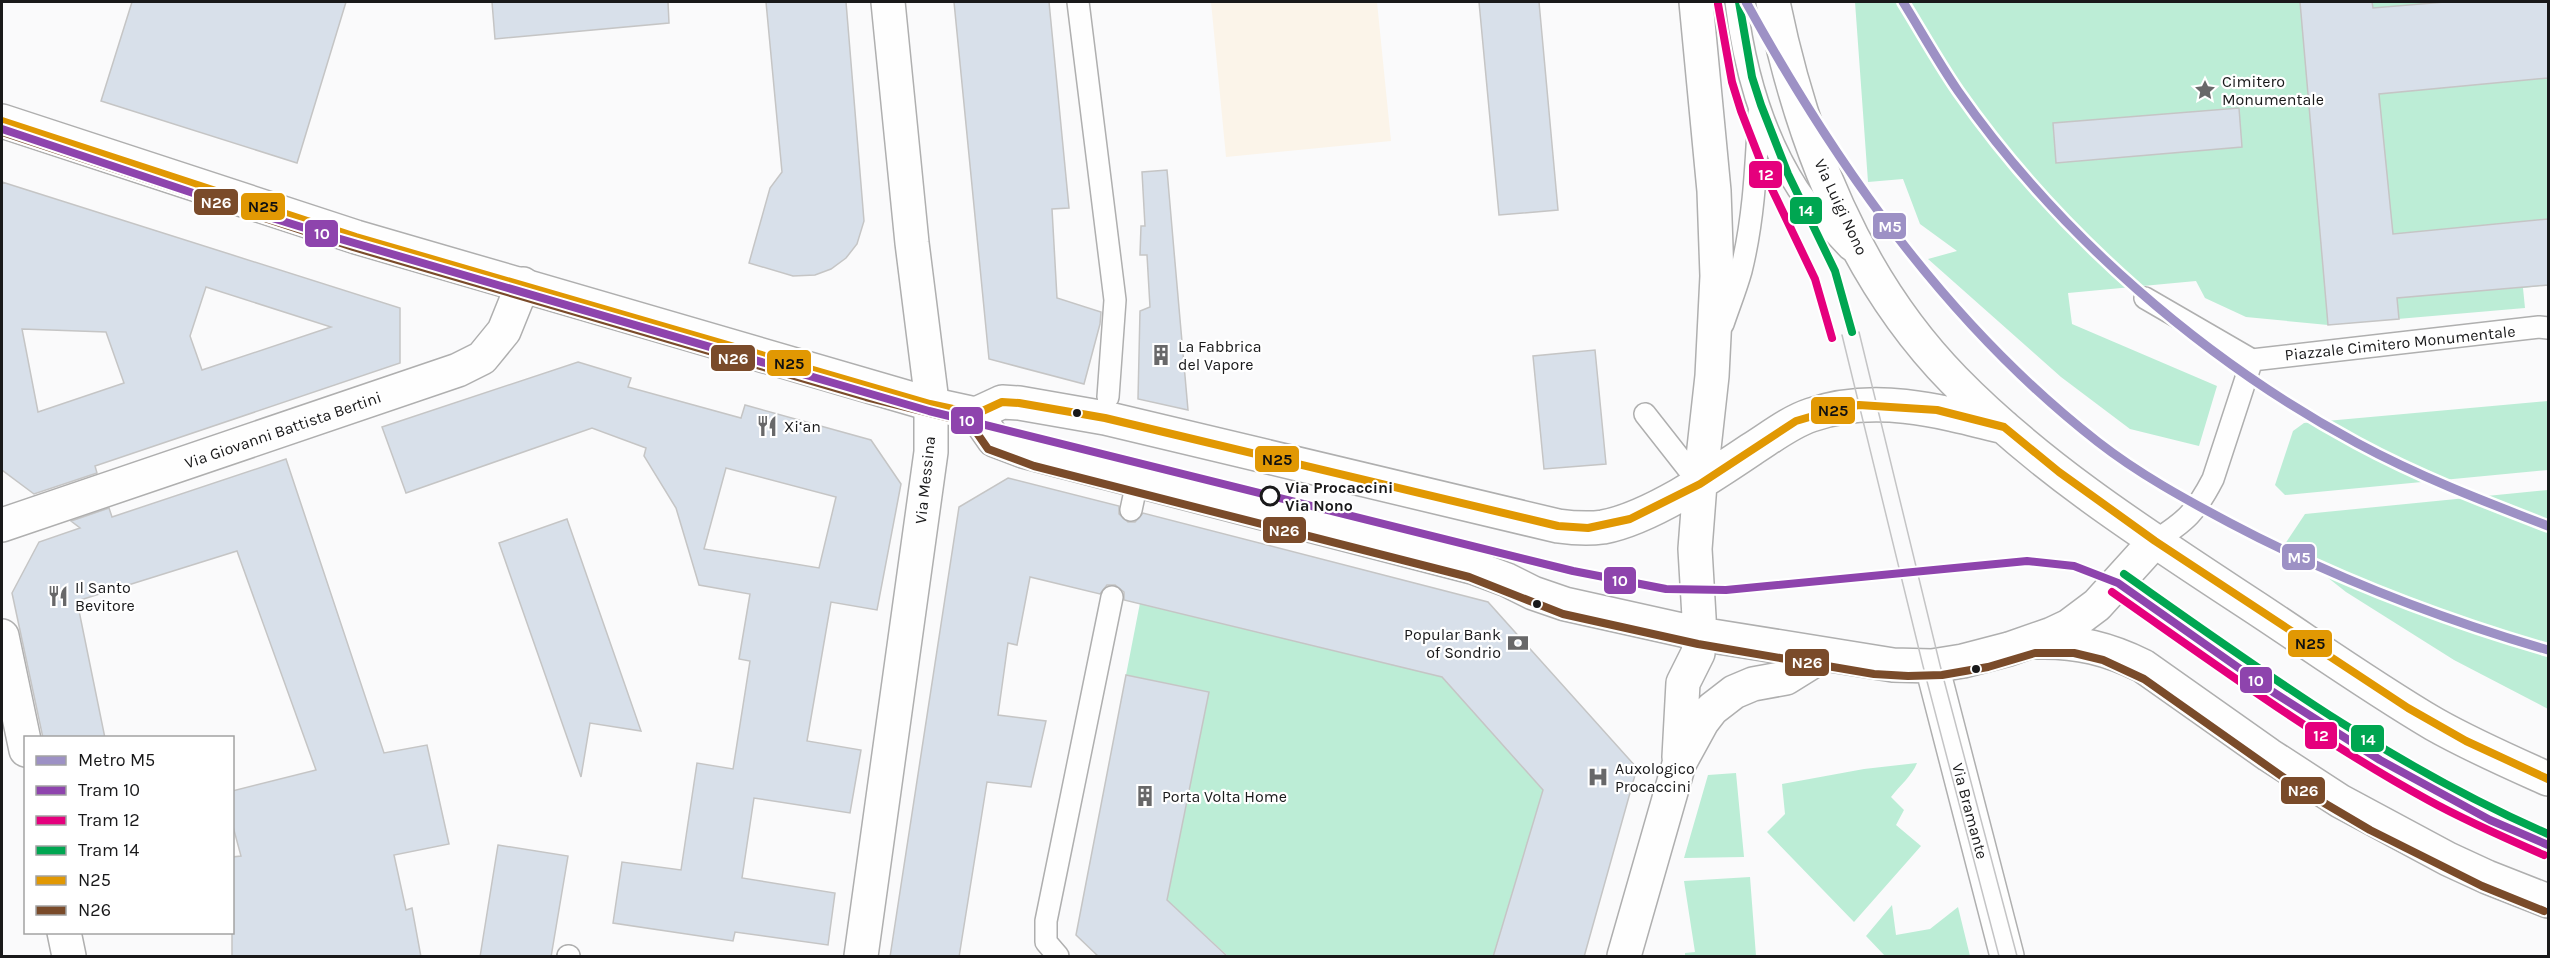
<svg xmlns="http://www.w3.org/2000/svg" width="2550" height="958" font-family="Karla,sans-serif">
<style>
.commercial{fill:#fbf4e9}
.green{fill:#bcedd6}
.building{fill:#d8e0ea;stroke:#c5c5c5;stroke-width:1.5;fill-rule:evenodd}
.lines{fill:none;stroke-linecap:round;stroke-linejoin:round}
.lane-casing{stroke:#afafaf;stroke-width:24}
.street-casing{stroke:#afafaf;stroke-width:36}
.secondary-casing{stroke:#afafaf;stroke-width:36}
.lane{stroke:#fefefe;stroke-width:21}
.street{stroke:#fefefe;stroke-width:33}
.secondary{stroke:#fefefe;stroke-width:33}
.tram{stroke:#c4c4c5;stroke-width:1.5}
.bus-1-casing{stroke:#fff;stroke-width:12}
.bus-2-casing{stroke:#fff;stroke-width:12}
.bus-1{stroke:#e19803;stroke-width:8}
.bus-2{stroke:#7a4b2a;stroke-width:8}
.tram-1-casing{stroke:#fff;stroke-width:12}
.tram-2-casing{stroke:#fff;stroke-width:12}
.tram-3-casing{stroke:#fff;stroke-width:12}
.tram-1{stroke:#8e44ad;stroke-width:8}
.tram-2{stroke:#e5007d;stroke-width:8}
.tram-3{stroke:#00a651;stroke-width:8}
.metro-1-casing{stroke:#fff;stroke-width:14}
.metro-1{stroke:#9d91c5;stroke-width:9}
.bus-dot{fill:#19191a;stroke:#fff;stroke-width:2}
.stop-dot{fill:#fff;stroke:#19191a;stroke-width:3}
.labels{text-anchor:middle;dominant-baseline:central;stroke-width:4.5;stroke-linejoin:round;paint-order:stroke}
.poi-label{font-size:16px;fill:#19191a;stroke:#fff;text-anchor:start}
.street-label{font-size:16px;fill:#19191a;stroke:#fff}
.stop-label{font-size:16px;font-weight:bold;fill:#19191a;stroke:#fff;text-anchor:start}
.line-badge{stroke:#fff;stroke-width:2}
.badge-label{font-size:16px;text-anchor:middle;font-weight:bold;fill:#fff}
.pale-badge-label{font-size:16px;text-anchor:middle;font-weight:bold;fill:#111}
</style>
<rect width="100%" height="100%" fill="#fafafb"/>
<path class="commercial" d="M 1211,2 L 1377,2 L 1391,141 L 1226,157 Z"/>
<path class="green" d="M 1855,2 L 2548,2 L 2548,285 L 2523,288 L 2525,308 L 2328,325 L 2246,317 L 2205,298 L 2196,281 L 2068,293 L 2072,324 L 2217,386 L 2199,446 L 2130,429 L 2061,377 L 1928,259 L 1957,251 L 1920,224 L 1903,179 L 1868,182 Z
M 2548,401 L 2548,470 L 2285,495 L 2275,485 L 2293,431 L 2304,423 Z
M 2548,490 L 2548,709 L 2454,660 L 2346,592 L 2285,544 L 2305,514 Z
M 1140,603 L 1442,677 L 1543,790 L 1493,956 L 1228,956 L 1167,900 L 1209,692 L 1126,675 Z
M 1917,763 C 1912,776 1900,785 1891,797 L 1904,810 L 1896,825 L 1921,846 L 1854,922 L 1767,832 L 1785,814 L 1782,784 L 1864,769 Z
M 1736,773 L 1744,857 L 1684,858 L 1708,775 Z
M 1750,877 L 1756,956 L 1685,956 L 1685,953 L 1695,952 L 1684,881 Z
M 1892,905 L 1896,935 L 1930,929 L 1958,907 L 1970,956 L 1885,956 L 1866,936 Z"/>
<path class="building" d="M 132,2 L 346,2 L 297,163 L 101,101 Z
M 492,2 L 668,2 L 669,23 L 495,39 Z
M 766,2 L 846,2 L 864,221 L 857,244 L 846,258 L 831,269 L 815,275 L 793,276 L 749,263 L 770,188 L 782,172 Z
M 954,2 L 1049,2 L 1069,208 L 1052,209 L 1057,298 L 1101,312 L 1100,324 L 1084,384 L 989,359 Z
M 1479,2 L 1539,2 L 1558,210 L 1499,215 Z
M 2300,2 L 2372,2 L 2373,8 L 2445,2 L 2548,2 L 2548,78 L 2379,94 L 2393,234 L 2548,219 L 2548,285 L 2397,298 L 2399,319 L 2328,325 Z
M 2239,108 L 2242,147 L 2056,163 L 2053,123 Z
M 1167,170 L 1174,251 L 1188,410 L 1138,399 L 1140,311 L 1150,307 L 1147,255 L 1140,255 L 1141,226 L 1145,226 L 1142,172 Z
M 2,182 L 400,308 L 400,363 L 95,466 L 97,473 L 34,494 L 2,470 ZM 206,287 L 331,327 L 202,370 L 190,336 ZM 22,329 L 106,332 L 124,383 L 38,412 Z
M 1595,350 L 1606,464 L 1544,469 L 1533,356 Z
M 578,362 L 631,378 L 628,387 L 741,418 L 745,405 L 871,440 L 901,484 L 877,610 L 831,602 L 807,741 L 861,750 L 850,813 L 754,798 L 742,878 L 835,893 L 828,945 L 735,932 L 733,941 L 613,923 L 622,862 L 681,870 L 697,763 L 733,769 L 750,661 L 739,659 L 750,594 L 699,585 L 676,508 L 644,456 L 646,448 L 592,428 L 406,493 L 382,427 ZM 726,468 L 836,497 L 819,568 L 704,549 Z
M 286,459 L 384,753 L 427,745 L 449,844 L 394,855 L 406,910 L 412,908 L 421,957 L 232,957 L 232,857 L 241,856 L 232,823 L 232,791 L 316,770 L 237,551 L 77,601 L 105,738 L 43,738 L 12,593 L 39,542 L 80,528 L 71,521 L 109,508 L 112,517 Z
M 1008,478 L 1119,506 L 1119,514 L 1128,522 L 1135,522 L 1143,513 L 1488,602 L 1637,768 L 1584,957 L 1493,957 L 1543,790 L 1442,677 L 1124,600 L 1124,592 L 1115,585 L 1107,585 L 1100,594 L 1030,577 L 1017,645 L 1008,643 L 998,715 L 1046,721 L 1031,787 L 987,782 L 959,957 L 890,957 L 959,507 Z
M 567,519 L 641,731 L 590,723 L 581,777 L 499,543 Z
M 1126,675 L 1209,692 L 1167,900 L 1228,957 L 1099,957 L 1076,935 Z
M 498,845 L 568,856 L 551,957 L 480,957 Z"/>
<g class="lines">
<defs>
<path id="lane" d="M 1078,2 L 1115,300 L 1108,397
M 1736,2 C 1744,67 1762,133 1798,189 C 1813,211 1831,230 1849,249
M 2145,298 L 2252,360 L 2539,327 L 2548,328
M 1723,324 C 1729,306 1736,289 1741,271 C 1754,219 1756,166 1759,113
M 1645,414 L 1700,484
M 1131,510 L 1137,482
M 2155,541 C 2186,521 2196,512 2213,479 L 2252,360
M 568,956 L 569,956
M 1058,956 L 1046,942 L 1046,921 L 1112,597"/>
<path id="street" d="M 2,525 L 458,370 L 482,358 L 504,331 L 523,284
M 2,636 L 26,750
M 1679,757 L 1683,683 L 1698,653 L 1700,634
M 64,932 L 69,956
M 861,956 L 931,452 L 931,394 L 912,243 L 888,2
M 1624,956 L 1679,764 L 1702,722 L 1712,709 L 1734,692 L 1753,684 L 1786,678 L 1823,655"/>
<path id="secondary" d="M 1696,2 L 1714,191 L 1717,276 L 1712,376 L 1700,484 L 1695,549 L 1700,634
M 1773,2 C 1801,139 1854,278 1954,380 C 2042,470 2151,539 2256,608 C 2315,647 2373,688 2434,724 C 2471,745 2510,762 2548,779
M 2,121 L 356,237 L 930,404 L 976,414 L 1002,402 L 1019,403 L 1105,418 L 1558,526 C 1573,528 1588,529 1603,527 C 1650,518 1712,476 1752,449 C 1771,437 1790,422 1811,415 C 1875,393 1941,411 2004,427
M 976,414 L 994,440 L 1023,451 L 1472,567 L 1507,580 L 1533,593 L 1565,604 L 1700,634 L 1893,665 L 1932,666 L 1963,661 L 2009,649 L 2052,634 L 2069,626 L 2097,605 L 2155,541
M 2038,642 C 2077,641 2109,649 2143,666 L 2269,755 L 2340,801 L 2448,859 L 2487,877 L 2548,901
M 1932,666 L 2007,956"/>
</defs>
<use href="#lane" class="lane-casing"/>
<use href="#street" class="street-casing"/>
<use href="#secondary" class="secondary-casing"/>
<use href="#lane" class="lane"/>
<use href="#street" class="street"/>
<use href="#secondary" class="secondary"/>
<path class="tram" d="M 1859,332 L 1940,665 L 2017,956
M 1842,335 L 1923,666 L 1999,956"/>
<defs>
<path id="bus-1" d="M 2,121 L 356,237 L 930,404 L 976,414 L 1002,402 L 1019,403 L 1105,418 L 1558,526 L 1588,528 L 1630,519 L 1700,484 L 1796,421 L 1837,409 L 1859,405 L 1937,410 L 2004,427 L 2059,472 L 2155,541 L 2408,708 L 2466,741 L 2548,779"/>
<path id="bus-2" d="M 2,132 L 353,247 L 866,397 L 970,423 L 988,449 L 1034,466 L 1469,577 L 1563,614 L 1698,644 L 1874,674 L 1908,676 L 1942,675 L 1988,667 L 2035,653 L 2074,653 L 2103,660 L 2144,679 L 2297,787 L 2370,830 L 2482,886 L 2544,911"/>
</defs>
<use href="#bus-1" class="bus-1-casing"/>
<use href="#bus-2" class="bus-2-casing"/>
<use href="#bus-1" class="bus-1"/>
<use href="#bus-2" class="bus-2"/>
<defs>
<path id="tram-1" d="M 2,129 L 205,197 L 337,238 L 929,411 L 1573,571 L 1666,589 L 1726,590 L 2027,561 L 2074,566 L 2118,583 L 2273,692 L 2380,760 L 2490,820 L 2548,845"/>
<path id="tram-2" d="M 1718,4 L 1732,82 L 1741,111 L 1769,183 L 1815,279 L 1832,338
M 2112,592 C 2215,664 2317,739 2428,800 C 2466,821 2505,838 2544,855"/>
<path id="tram-3" d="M 1739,2 L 1752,77 L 1761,105 L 1788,174 L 1835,271 L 1852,332
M 2124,574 C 2263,672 2392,766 2548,834"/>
</defs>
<use href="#tram-1" class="tram-1-casing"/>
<use href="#tram-2" class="tram-2-casing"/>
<use href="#tram-3" class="tram-3-casing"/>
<use href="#tram-1" class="tram-1"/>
<use href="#tram-2" class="tram-2"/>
<use href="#tram-3" class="tram-3"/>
<defs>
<path id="metro-1" d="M 1746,2 C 1837,167 1948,325 2098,442 C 2139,474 2185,499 2230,523 C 2332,577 2438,618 2548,650
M 1903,2 C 1921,31 1938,62 1958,91 C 2058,234 2203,360 2357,443 C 2418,476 2483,501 2548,526"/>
</defs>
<use href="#metro-1" class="metro-1-casing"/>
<use href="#metro-1" class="metro-1"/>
</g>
<defs>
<symbol id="sight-bare" viewBox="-9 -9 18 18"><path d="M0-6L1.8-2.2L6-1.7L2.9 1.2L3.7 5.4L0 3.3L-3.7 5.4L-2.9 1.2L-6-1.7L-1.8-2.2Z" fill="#686869" stroke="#fff" stroke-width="2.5" paint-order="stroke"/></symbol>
<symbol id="building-bare" viewBox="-9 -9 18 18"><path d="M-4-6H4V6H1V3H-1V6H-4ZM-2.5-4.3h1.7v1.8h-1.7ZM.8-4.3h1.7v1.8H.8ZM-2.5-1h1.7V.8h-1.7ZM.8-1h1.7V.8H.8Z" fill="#686869" stroke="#fff" stroke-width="2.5" paint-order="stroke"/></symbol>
<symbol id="restaurant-bare" viewBox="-9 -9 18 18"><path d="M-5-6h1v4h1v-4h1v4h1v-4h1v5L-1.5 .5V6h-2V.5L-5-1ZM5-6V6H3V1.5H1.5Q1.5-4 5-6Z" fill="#686869" stroke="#fff" stroke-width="2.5" paint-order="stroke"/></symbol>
<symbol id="bank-bare" viewBox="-9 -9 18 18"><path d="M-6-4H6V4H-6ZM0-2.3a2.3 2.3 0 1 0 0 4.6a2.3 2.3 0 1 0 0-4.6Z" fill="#686869" stroke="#fff" stroke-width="2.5" paint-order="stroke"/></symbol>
<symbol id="hospital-bare" viewBox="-9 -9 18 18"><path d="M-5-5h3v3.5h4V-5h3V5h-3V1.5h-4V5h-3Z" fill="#686869" stroke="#fff" stroke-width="2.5" paint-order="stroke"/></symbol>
</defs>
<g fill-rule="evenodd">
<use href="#sight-bare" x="2190" y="75" width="30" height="30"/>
<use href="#building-bare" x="1146" y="340" width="30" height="30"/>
<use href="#restaurant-bare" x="752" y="411" width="30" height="30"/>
<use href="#restaurant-bare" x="43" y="581" width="30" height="30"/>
<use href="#bank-bare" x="1503" y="628" width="30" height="30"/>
<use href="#hospital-bare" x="1583" y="762" width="30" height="30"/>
<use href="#building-bare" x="1130" y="781" width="30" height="30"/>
</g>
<g class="bus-dot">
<circle cx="1077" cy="413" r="5"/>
<circle cx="1537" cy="604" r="5"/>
<circle cx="1976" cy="669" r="5"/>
</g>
<circle class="stop-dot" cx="1270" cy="496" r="9"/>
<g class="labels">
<g class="poi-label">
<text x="2222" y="81">Cimitero<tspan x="2222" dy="18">Monumentale</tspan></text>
<text x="1178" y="346">La Fabbrica<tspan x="1178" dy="18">del Vapore</tspan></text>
<text x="784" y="426">Xi‘an</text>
<text x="75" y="587">Il Santo<tspan x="75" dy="18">Bevitore</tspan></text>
<text x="1501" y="634" text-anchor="end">Popular Bank<tspan x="1501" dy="18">of Sondrio</tspan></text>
<text x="1615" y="768">Auxologico<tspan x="1615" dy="18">Procaccini</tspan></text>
<text x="1162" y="796">Porta Volta Home</text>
</g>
<g class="street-label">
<text transform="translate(1841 207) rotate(65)">Via Luigi Nono</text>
<text transform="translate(2400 343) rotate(-6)">Piazzale Cimitero Monumentale</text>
<text transform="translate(283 430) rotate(-19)">Via Giovanni Battista Bertini</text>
<text transform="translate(925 480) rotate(-84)">Via Messina</text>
<text transform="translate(1970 811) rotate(75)">Via Bramante</text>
</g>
<g class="stop-label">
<text x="1285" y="487">Via Procaccini<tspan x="1285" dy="18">Via Nono</tspan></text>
</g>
</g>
<g class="line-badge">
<rect x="1748" y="160" width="35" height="29" rx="6" fill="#e5007d"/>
<rect x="193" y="188" width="46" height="28" rx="6" fill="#7a4b2a"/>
<rect x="240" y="192" width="46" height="29" rx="6" fill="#e19803"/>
<rect x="1789" y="196" width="34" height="29" rx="6" fill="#00a651"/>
<rect x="1872" y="212" width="35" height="28" rx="6" fill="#9d91c5"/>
<rect x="304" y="219" width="35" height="29" rx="6" fill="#8e44ad"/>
<rect x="710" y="344" width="46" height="28" rx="6" fill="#7a4b2a"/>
<rect x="766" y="349" width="46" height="28" rx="6" fill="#e19803"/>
<rect x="1810" y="396" width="46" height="29" rx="6" fill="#e19803"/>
<rect x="950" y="406" width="34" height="29" rx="6" fill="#8e44ad"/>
<rect x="1254" y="445" width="46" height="28" rx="6" fill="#e19803"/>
<rect x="1262" y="516" width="45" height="28" rx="6" fill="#7a4b2a"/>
<rect x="2281" y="543" width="35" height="28" rx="6" fill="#9d91c5"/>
<rect x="1603" y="566" width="34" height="29" rx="6" fill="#8e44ad"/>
<rect x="2287" y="629" width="46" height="29" rx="6" fill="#e19803"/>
<rect x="1784" y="648" width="46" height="29" rx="6" fill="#7a4b2a"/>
<rect x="2239" y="666" width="34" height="28" rx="6" fill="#8e44ad"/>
<rect x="2304" y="721" width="34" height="29" rx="6" fill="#e5007d"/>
<rect x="2350" y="724" width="35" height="29" rx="6" fill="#00a651"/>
<rect x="2280" y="776" width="46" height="29" rx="6" fill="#7a4b2a"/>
</g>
<g class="badge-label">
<text x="1766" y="180">12</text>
<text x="216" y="208">N26</text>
<text x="1806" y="216">14</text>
<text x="1890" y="232">M5</text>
<text x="322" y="239">10</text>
<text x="733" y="364">N26</text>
<text x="967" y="426">10</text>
<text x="1284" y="536">N26</text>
<text x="2299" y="563">M5</text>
<text x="1620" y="586">10</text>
<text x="1807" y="668">N26</text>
<text x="2256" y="686">10</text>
<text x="2321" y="741">12</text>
<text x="2368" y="745">14</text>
<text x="2303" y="796">N26</text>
</g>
<g class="pale-badge-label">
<text x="263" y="212">N25</text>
<text x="789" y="369">N25</text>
<text x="1833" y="416">N25</text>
<text x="1277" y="465">N25</text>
<text x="2310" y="649">N25</text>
</g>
<rect width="2550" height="958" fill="none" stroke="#19191a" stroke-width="6"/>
<rect x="24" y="736" width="210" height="198" fill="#ffffff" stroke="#a3a3a3" stroke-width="1.5"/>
<rect x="36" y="756" width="30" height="9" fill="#9d91c5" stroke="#a3a3a3" stroke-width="1.5"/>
<text x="78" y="766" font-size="18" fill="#19191a">Metro M5</text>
<rect x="36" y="786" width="30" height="9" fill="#8e44ad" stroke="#a3a3a3" stroke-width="1.5"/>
<text x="78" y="796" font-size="18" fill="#19191a">Tram 10</text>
<rect x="36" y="816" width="30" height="9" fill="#e5007d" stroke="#a3a3a3" stroke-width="1.5"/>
<text x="78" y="826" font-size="18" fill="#19191a">Tram 12</text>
<rect x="36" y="846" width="30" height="9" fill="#00a651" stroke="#a3a3a3" stroke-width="1.5"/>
<text x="78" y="856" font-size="18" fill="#19191a">Tram 14</text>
<rect x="36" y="876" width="30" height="9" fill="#e19803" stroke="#a3a3a3" stroke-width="1.5"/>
<text x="78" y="886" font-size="18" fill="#19191a">N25</text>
<rect x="36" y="906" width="30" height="9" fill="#7a4b2a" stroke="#a3a3a3" stroke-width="1.5"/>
<text x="78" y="916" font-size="18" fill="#19191a">N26</text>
</svg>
